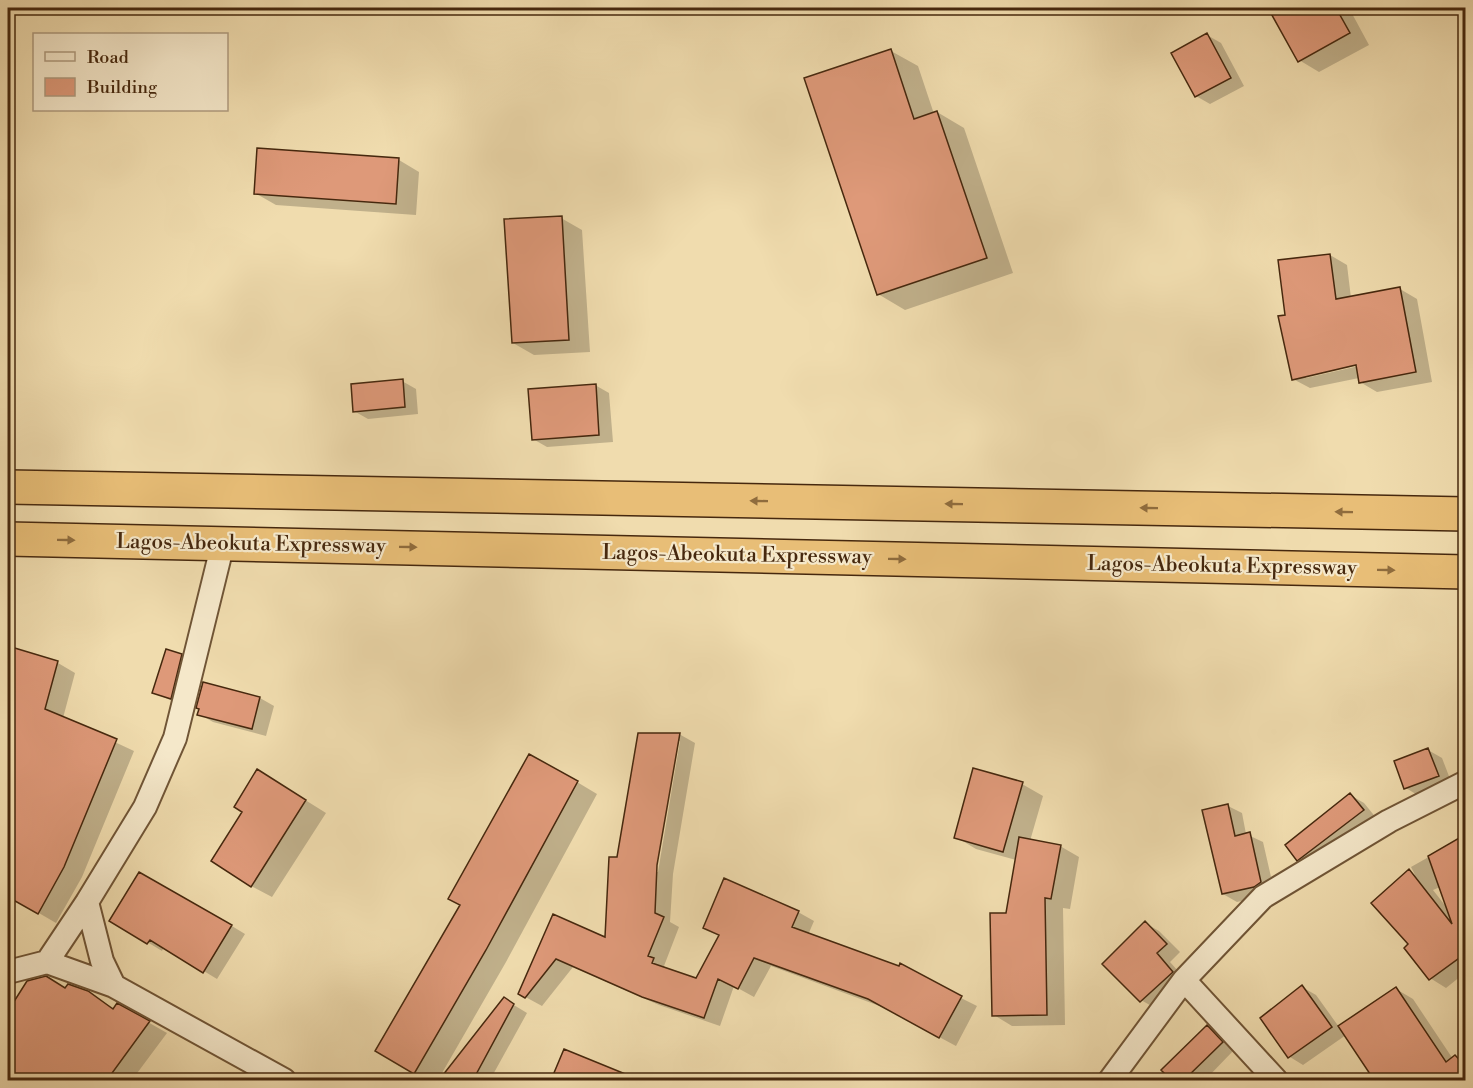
<svg xmlns="http://www.w3.org/2000/svg" width="1473" height="1088" font-family="'Libre Bodoni',serif">
<style>
.shadow{fill:#0003;fill-rule:evenodd}
.building{fill:#de9979;stroke:#46280e;stroke-width:1.5}
.lines{fill:none;stroke-linecap:round;stroke-linejoin:round}
.street-casing{stroke:#705536;stroke-width:26}
.highway-casing{stroke:#46280e;stroke-width:36}
.street{stroke:#f5e8ca;stroke-width:22}
.highway{stroke:#e8be77;stroke-width:33}
.oneway{fill:#8f6c3d}
.labels{text-anchor:middle;dominant-baseline:central;stroke-width:4.5;stroke-linejoin:round;paint-order:stroke}
.street-label{font-size:21px;fill:#46280e;stroke:#f5e8ca}
</style>
<rect width="100%" height="100%" fill="#f0dcae"/>
<filter id="stains"><feTurbulence type="fractalNoise" baseFrequency=".00333" numOctaves="4"/><feColorMatrix values="0 0 0 0 .2 0 0 0 0 .09 0 0 0 0 .02 0 0 0 .5 -.17"/></filter>
<radialGradient id="worn" r=".72"><stop offset=".6" stop-color="#630" stop-opacity="0"/><stop offset="1" stop-color="#630" stop-opacity=".3"/></radialGradient>
<path class="shadow" d="M 1270,8 L 1349,8 L 1369,45 L 1319,72 L 1299,60 Z
M 1207,35 L 1221,43 L 1244,86 L 1210,104 L 1196,96 Z
M 891,51 L 918,66 L 934,114 L 937,112 L 964,128 L 1013,273 L 905,310 L 878,294 Z
M 399,160 L 419,172 L 416,215 L 276,205 L 255,193 Z
M 561,218 L 582,230 L 590,352 L 534,355 L 513,343 Z
M 1330,255 L 1347,265 L 1351,298 L 1400,289 L 1417,299 L 1432,382 L 1377,392 L 1360,382 L 1359,378 L 1310,388 L 1293,379 ZM 1363,362 L 1363,365 L 1306,378 L 1306,375 Z
M 402,381 L 416,389 L 418,414 L 368,419 L 354,411 Z
M 595,385 L 609,393 L 613,442 L 547,447 L 533,439 Z
M 8,647 L 58,663 L 75,673 L 63,718 L 134,751 L 82,877 L 56,923 L 8,895 L 8,782 L 14,768 L 8,765 Z
M 181,655 L 195,663 L 184,706 L 154,693 Z
M 204,683 L 260,698 L 274,706 L 266,736 L 213,722 L 199,714 Z
M 679,734 L 695,743 L 673,874 L 670,922 L 679,927 L 664,966 L 668,970 L 696,980 L 720,936 L 705,927 L 798,912 L 814,921 L 808,935 L 899,967 L 977,1006 L 956,1046 L 885,1008 L 771,966 L 754,997 L 734,986 L 720,1026 L 659,1005 L 573,967 L 542,1006 L 520,994 L 554,916 L 606,939 L 618,859 ZM 677,741 L 680,741 L 658,872 L 655,872 Z
M 1428,750 L 1442,758 L 1452,784 L 1419,796 L 1406,788 Z
M 577,782 L 597,794 L 506,962 L 438,1080 L 428,1080 L 377,1051 Z
M 278,783 L 326,813 L 272,897 L 251,886 Z
M 1022,784 L 1043,796 L 1030,841 L 1060,846 L 1079,857 L 1070,909 L 1063,908 L 1065,1025 L 1012,1026 L 994,1015 L 1016,860 L 976,849 L 956,837 Z
M 1350,795 L 1364,803 L 1377,819 L 1312,867 L 1298,859 Z
M 1228,806 L 1242,813 L 1246,834 L 1263,842 L 1274,890 L 1268,895 L 1237,902 L 1223,894 Z
M 1466,825 L 1466,972 L 1446,988 L 1430,978 L 1410,944 L 1409,871 L 1415,875 L 1411,867 L 1464,837 L 1459,828 ZM 1440,887 L 1447,908 L 1433,890 Z
M 194,903 L 245,934 L 217,979 L 164,947 L 162,951 L 111,920 L 193,906 Z
M 1145,923 L 1159,931 L 1180,952 L 1170,962 L 1186,980 L 1155,1008 L 1141,1000 Z
M 28,982 L 87,992 L 115,1009 L 118,1005 L 167,1033 L 132,1080 L 8,1080 L 8,1014 Z
M 1302,987 L 1316,995 L 1339,1027 L 1396,989 L 1413,999 L 1453,1059 L 1456,1056 L 1466,1062 L 1466,1080 L 1376,1080 L 1346,1035 L 1303,1065 L 1290,1057 L 1262,1018 Z
M 504,999 L 527,1013 L 490,1080 L 441,1080 Z
M 1207,1026 L 1219,1034 L 1234,1050 L 1205,1080 L 1156,1080 Z
M 565,1051 L 637,1080 L 553,1080 Z"/>
<path class="building" d="M 1268,8 L 1336,8 L 1350,33 L 1298,62 Z
M 1207,33 L 1231,78 L 1195,97 L 1171,53 Z
M 891,49 L 914,119 L 937,111 L 987,258 L 877,295 L 804,78 Z
M 257,148 L 399,158 L 396,204 L 254,194 Z
M 562,216 L 569,340 L 512,343 L 504,219 Z
M 1330,254 L 1336,299 L 1400,287 L 1416,372 L 1359,383 L 1356,365 L 1292,380 L 1278,316 L 1285,315 L 1278,260 Z
M 403,379 L 405,407 L 353,412 L 351,384 Z
M 596,384 L 599,435 L 532,440 L 528,389 Z
M 8,646 L 58,661 L 45,709 L 117,739 L 64,867 L 38,914 L 8,897 Z
M 166,649 L 182,654 L 171,699 L 152,693 Z
M 203,682 L 260,697 L 252,729 L 197,715 L 199,709 L 196,708 Z
M 638,733 L 680,733 L 657,865 L 655,913 L 664,917 L 648,956 L 654,958 L 652,963 L 696,978 L 719,935 L 703,928 L 724,878 L 799,911 L 792,927 L 899,966 L 900,963 L 962,996 L 939,1038 L 868,999 L 754,958 L 738,989 L 718,979 L 704,1018 L 642,997 L 556,959 L 525,998 L 518,994 L 553,914 L 605,937 L 609,857 L 617,857 Z
M 1428,748 L 1439,776 L 1404,789 L 1394,761 Z
M 529,754 L 578,781 L 486,950 L 414,1074 L 375,1051 L 460,905 L 448,899 Z
M 973,768 L 1023,782 L 1003,852 L 954,838 Z
M 257,769 L 306,800 L 251,887 L 211,861 L 242,812 L 234,807 Z
M 1350,793 L 1364,810 L 1297,861 L 1285,845 Z
M 1228,804 L 1235,836 L 1250,832 L 1261,882 L 1254,887 L 1222,894 L 1202,810 Z
M 1466,834 L 1466,953 L 1429,980 L 1404,948 L 1408,944 L 1371,903 L 1409,869 L 1452,924 L 1428,856 Z
M 1019,837 L 1061,845 L 1051,899 L 1045,898 L 1047,1015 L 992,1016 L 990,913 L 1006,913 Z
M 139,872 L 232,925 L 203,973 L 150,940 L 147,944 L 109,921 Z
M 1145,921 L 1167,944 L 1157,953 L 1173,972 L 1140,1002 L 1102,964 Z
M 46,976 L 65,988 L 68,984 L 88,991 L 113,1009 L 117,1003 L 150,1021 L 107,1080 L 8,1080 L 8,1011 L 27,981 Z
M 1302,985 L 1332,1027 L 1288,1058 L 1260,1018 Z
M 1396,987 L 1446,1062 L 1455,1055 L 1466,1067 L 1466,1080 L 1374,1080 L 1338,1026 Z
M 504,997 L 514,1004 L 473,1080 L 439,1080 Z
M 1207,1025 L 1223,1042 L 1184,1080 L 1171,1080 L 1161,1070 Z
M 564,1049 L 640,1080 L 551,1080 Z"/>
<g class="lines">
<defs>
<path id="street" d="M 87,902 L 102,961 L 114,986
M 47,962 L 114,986 L 284,1080
M 8,972 L 47,962 L 87,902 L 145,807 L 175,738 L 223,543
M 1184,980 L 1276,1080
M 1110,1080 L 1184,980 L 1263,897 L 1389,821 L 1466,782"/>
<path id="highway" d="M 8,487 L 1466,514
M 8,539 L 1466,572"/>
</defs>
<use href="#street" class="street-casing"/>
<use href="#highway" class="highway-casing"/>
<use href="#street" class="street"/>
<use href="#highway" class="highway"/>
</g>
<defs><path id="oneway-solid" d="M-6-.8H1V-3.2L6.5 0L1 3.2V.8H-6Z" transform="scale(1.5)"/></defs>
<g class="oneway">
<use href="#oneway-solid" transform="translate(759 501) rotate(-179)"/>
<use href="#oneway-solid" transform="translate(954 504) rotate(-179)"/>
<use href="#oneway-solid" transform="translate(1149 508) rotate(-179)"/>
<use href="#oneway-solid" transform="translate(1344 512) rotate(-179)"/>
<use href="#oneway-solid" transform="translate(66 540) rotate(1)"/>
<use href="#oneway-solid" transform="translate(408 547) rotate(1)"/>
<use href="#oneway-solid" transform="translate(897 559) rotate(1)"/>
<use href="#oneway-solid" transform="translate(1386 570) rotate(1)"/>
</g>
<g class="labels">
<g class="street-label">
<text transform="translate(251 544) rotate(1)">Lagos-Abeokuta Expressway</text>
<text transform="translate(737 555) rotate(1)">Lagos-Abeokuta Expressway</text>
<text transform="translate(1222 566) rotate(1)">Lagos-Abeokuta Expressway</text>
</g>
</g>
<rect width="1473" height="1088" fill="none" stroke="#f0dcae" stroke-width="30"/>
<rect x="9" y="9" width="1455" height="1070" fill="none" stroke="#46280e" stroke-width="3"/>
<rect x="15" y="15" width="1443" height="1058" fill="none" stroke="#46280e" stroke-width="1.5"/>
<rect x="33" y="33" width="195" height="78" fill="#f5e8ca" stroke="#af9b7f" stroke-width="1.5"/>
<rect x="45" y="52" width="30" height="9" fill="#f5e8ca" stroke="#af9b7f" stroke-width="1.5"/>
<text x="87" y="63" font-size="18" fill="#46280e">Road</text>
<rect x="45" y="78" width="30" height="18" fill="#de9979" stroke="#af9b7f" stroke-width="1.5"/>
<text x="87" y="93" font-size="18" fill="#46280e">Building</text>
<rect width="100%" height="100%" filter="url(#stains)"/>
<rect width="100%" height="100%" fill="url(#worn)"/>
</svg>
